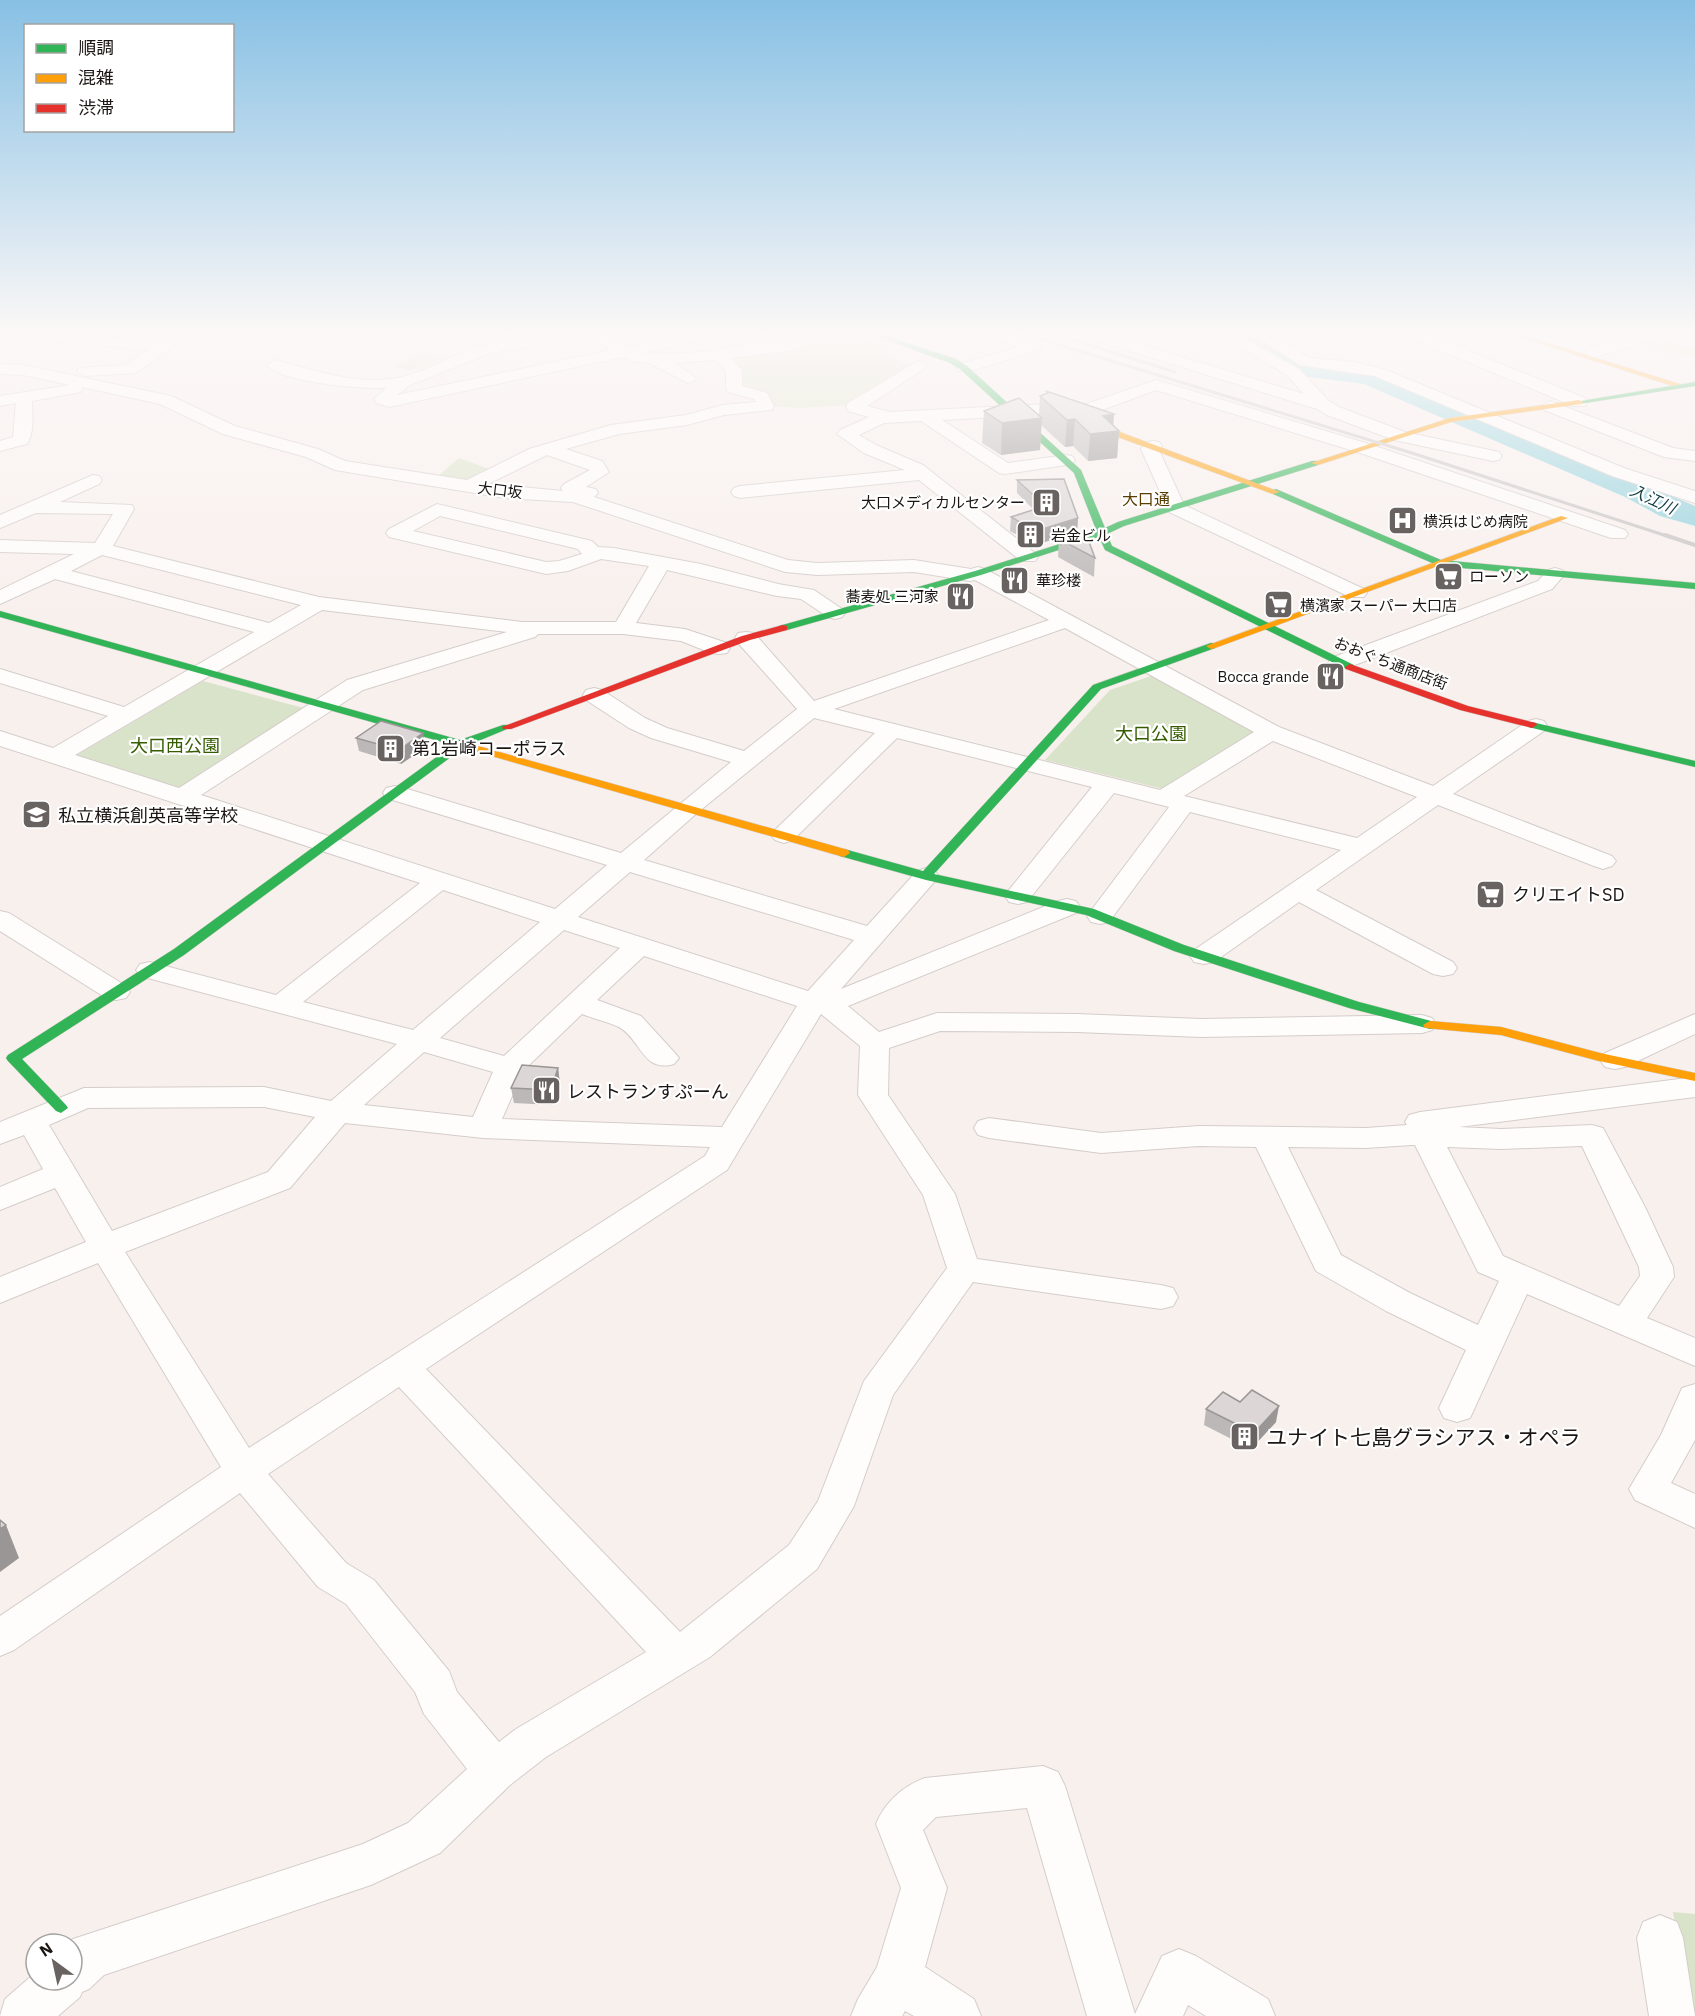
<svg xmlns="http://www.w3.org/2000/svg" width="1695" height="2016" font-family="'IBM Plex Sans','Noto Sans JP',sans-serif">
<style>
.green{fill:#d9e3c9}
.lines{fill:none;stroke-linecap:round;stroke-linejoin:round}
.river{fill:#95d3de;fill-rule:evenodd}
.street-casing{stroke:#d4cdca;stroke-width:2}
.fast-casing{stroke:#d4cdca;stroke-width:1}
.slow-casing{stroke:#d4cdca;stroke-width:1}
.jam-casing{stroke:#d4cdca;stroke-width:1}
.street{fill:#fefdfc;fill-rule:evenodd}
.fast{fill:#30b455;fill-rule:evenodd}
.slow{fill:#ff9f0a;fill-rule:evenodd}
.jam{fill:#e5322d;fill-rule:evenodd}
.rail-far1{stroke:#c8c6c5;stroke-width:3}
.rail{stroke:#c8c6c5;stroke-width:4}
.wall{fill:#bdb8b8}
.shaded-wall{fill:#9a9696}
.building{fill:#dcd6d6;stroke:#9a9696;stroke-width:1.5}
.labels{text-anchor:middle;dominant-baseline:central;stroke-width:4.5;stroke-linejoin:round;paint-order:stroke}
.far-street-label{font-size:15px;fill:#1b1614;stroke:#fff}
.far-poi-label{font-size:15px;fill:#1b1614;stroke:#fff;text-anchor:start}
.far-neighbourhood-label{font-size:16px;fill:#5a3d00;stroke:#fff}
.far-water-label{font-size:16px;font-style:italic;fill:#174249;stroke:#fff}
.park-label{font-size:18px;fill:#355d00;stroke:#fff}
.poi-label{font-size:18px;fill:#1b1614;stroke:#fff;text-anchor:start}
.near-poi-label{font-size:21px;fill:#1b1614;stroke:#fff;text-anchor:start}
</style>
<rect width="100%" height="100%" fill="#f8f0ed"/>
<path class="green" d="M 64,335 L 174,335 L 160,341 Z
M 791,335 L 857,335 L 894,348 L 880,353 L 912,366 L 853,405 L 799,408 L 772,406 L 737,387 L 743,373 L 724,356 L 797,348 Z
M 1652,337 L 1695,350 L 1695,356 L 1662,352 L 1636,343 Z
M 424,353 L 448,358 L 411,371 L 392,366 Z
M 459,458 L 494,471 L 467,482 L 438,476 Z
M 1154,675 L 1256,732 L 1163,789 L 1045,760 L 1110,690 Z
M 203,681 L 307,709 L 180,790 L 75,756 Z
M 1673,1912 L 1695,1914 L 1695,2016 L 1691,2016 Z"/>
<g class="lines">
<path class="river" d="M 1233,335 L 1264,335 L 1309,361 L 1341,363 L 1382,371 L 1695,506 L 1695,526 L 1660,516 L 1625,497 L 1364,384 L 1293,375 L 1237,341 Z"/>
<defs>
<path id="street" d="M 50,335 L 166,341 L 174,346 L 136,373 L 85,376 L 77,371 L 79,368 L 126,365 L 150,349 L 64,343 L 52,338 Z
M 537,335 L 566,335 L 558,340 L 488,354 L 410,385 L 397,395 L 611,350 L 589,338 L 587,335 L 605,335 L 627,347 L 684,335 L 712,335 L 709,338 L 643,353 C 664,354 686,354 708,351 C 731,348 779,336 800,342 L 803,345 L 800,348 L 795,350 L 731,358 L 742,370 L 742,386 L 767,393 L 774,406 L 772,410 L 724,415 L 687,425 L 619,434 L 566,449 L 602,461 L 609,472 L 586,487 L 596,489 L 598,493 L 594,497 L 788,560 L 817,563 L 914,560 L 971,569 L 978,567 L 985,569 L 1279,727 L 1433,786 L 1528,721 L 1536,719 L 1544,721 L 1547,726 L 1544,731 L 1453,794 L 1612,856 L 1616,861 L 1612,866 L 1603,869 L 1594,866 L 1438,805 L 1316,890 L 1453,962 L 1457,968 L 1453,974 L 1443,976 L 1433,974 L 1299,902 L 1214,962 L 1204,964 L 1194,962 L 1190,956 L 1194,950 L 1341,850 L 1190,812 L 1109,922 L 1100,924 L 1091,922 L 1087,916 L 1169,807 L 1114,793 L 1027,902 L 1018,904 L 1009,902 L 1005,896 L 1009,890 L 1092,787 L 897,738 L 793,840 L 784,843 L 775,840 L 771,835 L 775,830 L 875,733 L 814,718 L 697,813 L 644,860 L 867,926 L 917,871 L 926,868 L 935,871 L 939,876 L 935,881 L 841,989 L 1058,901 L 1067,899 L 1076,901 L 1080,907 L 1076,913 L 848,1006 L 879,1032 L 937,1013 L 1077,1014 L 1201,1019 L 1422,1015 L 1432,1018 L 1436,1024 L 1432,1030 L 1422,1033 L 1201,1037 L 1077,1032 L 940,1031 L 889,1048 L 888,1095 L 955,1194 L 977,1259 L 1161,1285 L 1173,1288 L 1178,1297 L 1173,1306 L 1161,1309 L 973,1282 L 893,1395 L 854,1506 L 817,1569 L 710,1657 L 546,1757 L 510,1785 L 440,1853 L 371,1885 L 104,1975 L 89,1989 L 82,1992 L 80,1997 L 58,2016 L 0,2016 L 5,1999 L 36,1972 L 36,1980 L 72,1980 L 72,1944 L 68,1944 L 73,1939 L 363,1844 L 408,1823 L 467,1769 L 424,1714 L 415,1692 L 346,1604 L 318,1587 L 240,1493 L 14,1650 L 0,1656 L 0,1616 L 221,1467 L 98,1263 L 0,1303 L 0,1277 L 86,1242 L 55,1188 L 0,1210 L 0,1187 L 43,1169 L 24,1135 L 0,1144 L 0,1122 L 84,1088 L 264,1087 L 331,1101 L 397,1044 L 140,976 L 136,970 L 140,964 L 150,962 L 276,995 L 420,883 L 0,746 L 0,731 L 53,748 L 108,716 L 0,683 L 0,669 L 124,707 L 254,632 L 55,579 L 0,604 L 0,590 L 74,554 L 0,552 L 0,540 L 95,543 L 113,514 L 36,513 L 0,528 L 0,515 L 93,475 L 99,476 L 102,480 L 99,484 L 60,502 L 132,505 L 134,509 L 113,546 L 319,597 L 522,622 L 616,622 L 649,566 L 601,559 L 568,571 L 546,574 L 389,537 L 386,533 L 389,529 L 437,504 L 592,541 L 598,547 L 614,548 L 701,564 L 778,584 L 814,590 L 842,609 L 845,613 L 842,617 L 835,619 L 828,617 L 801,599 L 777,596 L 667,570 L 636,623 L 685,629 L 727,643 L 730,648 L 727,653 L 719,654 L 711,653 L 681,641 L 623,634 L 538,634 L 535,637 L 363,690 L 201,795 L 555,909 L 607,865 L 386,798 L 383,793 L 386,788 L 395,786 L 404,788 L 621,853 L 731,762 L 651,738 L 629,728 L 586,700 L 583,695 L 586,690 L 594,688 L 602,690 L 645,718 L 667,728 L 744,751 L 797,709 L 738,643 L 735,638 L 738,633 L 746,632 L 754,633 L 814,701 L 1049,620 L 975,580 L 970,581 L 914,572 L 817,575 L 785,572 L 573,502 L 505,498 L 335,470 L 306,457 L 223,434 L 160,404 L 82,387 L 81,392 L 32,401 C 32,415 35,431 27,444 L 0,451 L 0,441 L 13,437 L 16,403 L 0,406 L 0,396 L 70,385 L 23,375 L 0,374 L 0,364 L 23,365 L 171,396 L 235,426 L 318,449 L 345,461 L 467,480 L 529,449 L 611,425 L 686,415 L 723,405 L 756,402 L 754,399 L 728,392 L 726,389 L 726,371 L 715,360 L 674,363 L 696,378 L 694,381 L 688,383 L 649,363 L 635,362 L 623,357 L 389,407 L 376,403 L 374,399 L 386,388 C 362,389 282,383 267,365 L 275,360 C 315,370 359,387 401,377 C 428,371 452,355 478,347 C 497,341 518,339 537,335 ZM 547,455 L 590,470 L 564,484 L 561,488 L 563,491 L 488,484 ZM 440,516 L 578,549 L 582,554 L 559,561 L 546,562 L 413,531 ZM 102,555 L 301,605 L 269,623 L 71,571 ZM 322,610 L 507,632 L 347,680 L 179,788 L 75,755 ZM 1065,628 L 1254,732 L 1160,790 L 834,709 ZM 1273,741 L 1417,797 L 1357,838 L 1184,796 ZM 630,872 L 854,940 L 808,991 L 578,917 ZM 443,890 L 540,922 L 413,1030 L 303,1002 ZM 564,930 L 620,948 L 504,1056 L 440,1038 ZM 644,956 L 797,1006 L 722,1127 L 502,1119 L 523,1071 L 582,1014 C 594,1019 608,1022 619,1027 C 641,1039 642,1073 674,1064 L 679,1058 L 674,1052 L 641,1016 L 597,1000 ZM 821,1014 L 860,1046 L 858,1095 L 923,1195 L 947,1268 L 864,1381 L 818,1501 L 789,1545 L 680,1632 L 426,1369 L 727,1170 ZM 424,1052 L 493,1072 L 473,1117 L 364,1105 ZM 264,1107 L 315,1117 L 268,1172 L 112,1231 L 49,1125 L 88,1108 ZM 345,1123 L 483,1138 L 710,1147 L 705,1156 L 249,1448 L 125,1252 L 290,1188 ZM 399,1387 L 646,1652 L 516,1729 L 499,1742 L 457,1692 L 449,1671 L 374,1580 L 346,1563 L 268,1474 Z
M 991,335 L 1012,335 L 1039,344 L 1042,347 L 1039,350 L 970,371 L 958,371 L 956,368 L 958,365 L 1018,347 L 993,338 Z
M 1085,335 L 1108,335 L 1304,394 L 1287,375 L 1219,335 L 1238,335 L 1299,369 L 1329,401 L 1339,407 L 1405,432 L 1499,452 L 1502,456 L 1499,460 L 1493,461 L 1394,440 L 1327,415 L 1317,409 L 1088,338 Z
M 1255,335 L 1273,335 L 1310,358 L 1355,362 L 1386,370 L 1624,468 L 1695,491 L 1695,503 L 1612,476 L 1375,376 L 1300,365 Z
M 1408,335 L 1429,335 L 1585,398 L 1587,402 L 1585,406 L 1573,406 L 1411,338 Z
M 1638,335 L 1661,335 L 1658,338 L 1592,358 L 1584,353 L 1586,350 Z
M 918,361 L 924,363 L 926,366 L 924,369 L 867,406 L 890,412 L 1047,404 L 1055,409 L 1047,414 L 942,420 L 1008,463 L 1066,455 L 1072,456 L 1075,460 L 1072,464 L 1066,465 L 1005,474 L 999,473 L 921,421 L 884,423 L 859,435 L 876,445 L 923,465 L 1035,553 L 1038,557 L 1035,561 L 1021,561 L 919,480 L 740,498 L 734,496 L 731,492 L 734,488 L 740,486 L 905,470 L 864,453 L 837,434 L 840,430 L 869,417 L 848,411 L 846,407 L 848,403 Z
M 1156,380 L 1369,444 L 1625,530 L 1628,534 L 1625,538 L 1611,538 L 1357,452 L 1156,390 L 1075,420 L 1069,421 L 1061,416 L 1063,412 Z
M 1550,401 L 1673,448 L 1695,451 L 1695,461 L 1664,457 L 1544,410 L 1542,406 Z
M 1153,441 L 1159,442 L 1162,446 L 1159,450 L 1184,505 L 1364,589 L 1367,593 L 1364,597 L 1350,597 L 1169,512 L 1141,449 L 1147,442 Z
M 1555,568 L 1562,570 L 1565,574 L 1552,589 L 1347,668 L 1339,670 L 1331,668 L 1328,663 L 1331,658 L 1538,581 L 1548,570 Z
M 0,911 L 9,913 L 126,986 L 130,992 L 126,998 L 116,1000 L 106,998 L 0,931 Z
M 1695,1014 L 1695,1034 L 1625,1067 L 1615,1069 L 1605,1067 L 1600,1060 L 1605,1053 Z
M 1695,1077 L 1695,1097 L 1459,1127 L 1501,1129 L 1592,1125 L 1603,1128 L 1645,1207 L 1673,1267 L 1674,1277 L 1647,1318 L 1695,1338 L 1695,1366 L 1527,1294 L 1470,1418 L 1457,1422 L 1444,1418 L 1439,1408 L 1466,1350 L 1386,1311 L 1316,1271 L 1256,1147 L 1199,1146 L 1101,1153 L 989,1138 L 978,1135 L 974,1128 L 978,1121 L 989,1118 L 1101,1133 L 1199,1126 L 1366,1128 L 1407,1125 L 1405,1122 L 1409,1115 L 1420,1112 ZM 1412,1145 L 1415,1145 L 1478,1272 L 1499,1281 L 1478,1325 L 1410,1293 L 1341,1255 L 1288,1147 L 1366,1148 ZM 1582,1146 L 1639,1267 L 1640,1276 L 1619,1306 L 1503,1256 L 1447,1147 L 1501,1149 Z
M 1695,1384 L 1695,1440 L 1671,1483 L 1695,1494 L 1695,1528 L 1635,1500 L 1629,1489 L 1661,1435 L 1682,1388 Z
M 1043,1766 L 1058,1772 L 1065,1786 L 1135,2014 L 1162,1956 L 1179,1949 L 1196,1956 L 1268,1999 L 1275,2016 L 1206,2016 L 1188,2005 L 1183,2016 L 1087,2016 L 1027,1808 L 936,1817 L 923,1830 L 947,1888 L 925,1967 L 974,1999 L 981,2016 L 914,2016 L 905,2011 L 902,2016 L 851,2016 L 858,1999 L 877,1967 L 901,1888 L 876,1824 C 885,1802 903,1786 925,1778 Z
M 1660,1915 L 1677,1922 L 1683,1938 L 1695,2016 L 1649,2016 L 1637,1938 L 1643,1922 Z"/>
<path id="fast" d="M 873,335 L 883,335 L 956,359 L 967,366 L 1081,470 L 1105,528 L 1118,522 L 1312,461 L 1318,461 L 1318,465 L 1124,526 L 1107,534 L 1112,546 L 1354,665 L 1354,669 L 1346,669 L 1105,550 L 1099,537 L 981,575 L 787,630 L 779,630 L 779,626 L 975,571 L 1097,532 L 1074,473 L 961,370 L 950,363 Z
M 1695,382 L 1695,386 L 1579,404 L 1575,402 Z
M 1276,489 L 1441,560 L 1695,583 L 1695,589 L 1439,566 L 1273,494 L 1273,490 Z
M 0,611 L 460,740 L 503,725 L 511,725 L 512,727 L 471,744 L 477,747 L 475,749 L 463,748 L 184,955 L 22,1059 L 66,1105 L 68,1108 L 61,1113 L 56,1111 L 8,1061 L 6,1058 L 8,1055 L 174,949 L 453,745 L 0,617 Z
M 1211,643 L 1215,644 L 1215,648 L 1101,689 L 934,874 L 1094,909 L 1184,945 L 1359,1002 L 1435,1022 L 1437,1025 L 1435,1028 L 1430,1029 L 1349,1008 L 1174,951 L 1086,915 L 926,880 L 840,856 L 838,853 L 844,849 L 923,871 L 1093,685 Z
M 1532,722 L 1695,761 L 1695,767 L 1528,727 L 1527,725 Z"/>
<path id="slow" d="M 1513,335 L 1522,335 L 1680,384 L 1673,386 Z
M 1579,400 L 1583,402 L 1582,404 L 1451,422 L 1318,465 L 1311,463 L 1450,418 Z
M 1074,417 L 1080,417 L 1280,492 L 1273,494 L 1074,421 Z
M 1561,516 L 1568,518 L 1215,648 L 1211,649 L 1206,646 Z
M 471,744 L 848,850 L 850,853 L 844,857 L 840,856 L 467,749 L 465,747 Z
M 1430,1021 L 1501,1027 L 1600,1053 L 1695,1073 L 1695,1081 L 1599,1061 L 1501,1035 L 1425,1028 L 1423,1025 Z"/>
<path id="jam" d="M 783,625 L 787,626 L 787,630 L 750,640 L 511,729 L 503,729 L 502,727 L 742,636 Z
M 1350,664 L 1468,706 L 1536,723 L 1537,725 L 1532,728 L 1460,710 L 1346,669 L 1345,667 Z"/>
</defs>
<use href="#street" class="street-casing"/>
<use href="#fast" class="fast-casing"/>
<use href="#slow" class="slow-casing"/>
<use href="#jam" class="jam-casing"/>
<use href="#street" class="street"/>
<use href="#fast" class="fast"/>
<use href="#slow" class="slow"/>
<use href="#jam" class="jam"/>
<path class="rail-far1" d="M 1027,335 L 1415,454 L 1670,537
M 1058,335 L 1175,372"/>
<path class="rail" d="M 1665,535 L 1695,545"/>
</g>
<path class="wall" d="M 1046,391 L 1113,426 L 1119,431 L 1117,458 L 1088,461 L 1073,446 L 1065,447 L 1041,425 L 1040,450 L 1001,455 L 982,443 L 984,411 L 1039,415 L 1040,396 L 1046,394 Z
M 1017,480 L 1078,518 L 1077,532 L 1035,545 L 1010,531 L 1011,517 L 1034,510 L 1017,493 Z
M 1059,539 L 1095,558 L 1094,577 L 1058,557 Z
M 356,738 L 426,747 L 401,764 L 359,751 Z
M 558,1068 L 560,1084 L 552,1105 L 514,1103 L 511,1088 Z
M 1206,1409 L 1276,1422 L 1251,1449 L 1204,1425 Z"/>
<path class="shaded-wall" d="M 1114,414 L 1113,432 L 1119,431 L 1117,458 L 1088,461 L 1090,434 L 1103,416 Z
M 1042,418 L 1040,450 L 1001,455 L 1002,423 Z
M 1075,419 L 1073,446 L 1065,447 L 1067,420 Z
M 1078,518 L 1077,532 L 1035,545 L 1036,531 Z
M 423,733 L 426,747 L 401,764 L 399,750 Z
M 558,1068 L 560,1084 L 552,1105 L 551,1090 Z
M 1279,1406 L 1276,1422 L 1251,1449 L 1254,1433 Z
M 6,1525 L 19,1558 L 0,1572 L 0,1529 Z"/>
<path class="building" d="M 1046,391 L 1114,414 L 1103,416 L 1119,431 L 1090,434 L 1075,419 L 1067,420 L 1040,396 L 1048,393 Z
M 1019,398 L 1042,418 L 1002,423 L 984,411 Z
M 1064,479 L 1078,518 L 1036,531 L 1011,517 L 1045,506 L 1017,480 Z
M 1085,531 L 1095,558 L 1059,539 Z
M 381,721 L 423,733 L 399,750 L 356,738 Z
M 522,1065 L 558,1068 L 551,1090 L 511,1088 Z
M 1252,1390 L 1279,1406 L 1254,1433 L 1206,1409 L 1223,1392 L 1240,1402 Z
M 0,1520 L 6,1525 L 0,1529 Z"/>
<linearGradient id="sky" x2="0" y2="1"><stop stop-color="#87c0e4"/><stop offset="0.54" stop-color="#fcf8f7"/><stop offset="1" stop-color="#fcf8f7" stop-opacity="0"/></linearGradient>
<rect width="1695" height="617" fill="url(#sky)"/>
<defs>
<symbol id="building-square" viewBox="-11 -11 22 22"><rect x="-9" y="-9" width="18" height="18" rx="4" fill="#686260" stroke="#fff"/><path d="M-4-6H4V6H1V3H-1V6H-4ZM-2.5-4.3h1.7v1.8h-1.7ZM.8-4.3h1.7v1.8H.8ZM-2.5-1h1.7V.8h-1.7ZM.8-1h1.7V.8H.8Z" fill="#fff"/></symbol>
<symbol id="hospital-square" viewBox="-11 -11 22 22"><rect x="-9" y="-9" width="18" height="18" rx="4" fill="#686260" stroke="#fff"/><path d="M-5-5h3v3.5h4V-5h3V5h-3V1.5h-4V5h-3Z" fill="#fff"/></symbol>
<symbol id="supermarket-square" viewBox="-11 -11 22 22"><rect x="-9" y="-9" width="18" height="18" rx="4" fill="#686260" stroke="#fff"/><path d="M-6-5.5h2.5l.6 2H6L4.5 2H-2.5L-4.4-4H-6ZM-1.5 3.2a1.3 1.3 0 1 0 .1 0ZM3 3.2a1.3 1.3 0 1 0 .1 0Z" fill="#fff"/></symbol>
<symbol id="restaurant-square" viewBox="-11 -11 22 22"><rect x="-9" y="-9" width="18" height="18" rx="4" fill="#686260" stroke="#fff"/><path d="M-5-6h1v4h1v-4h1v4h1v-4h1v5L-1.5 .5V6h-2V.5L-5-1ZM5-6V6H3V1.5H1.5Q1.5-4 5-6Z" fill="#fff"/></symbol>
<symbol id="school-square" viewBox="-11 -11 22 22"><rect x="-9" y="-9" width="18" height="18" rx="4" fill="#686260" stroke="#fff"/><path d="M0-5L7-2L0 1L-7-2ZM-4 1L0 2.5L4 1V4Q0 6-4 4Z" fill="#fff"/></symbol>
</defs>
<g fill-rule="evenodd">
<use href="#building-square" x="1030" y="486" width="33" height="33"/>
<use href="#hospital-square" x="1386" y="504" width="33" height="33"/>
<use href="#building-square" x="1014" y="518" width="33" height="33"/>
<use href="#supermarket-square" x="1432" y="560" width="33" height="33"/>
<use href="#restaurant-square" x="998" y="564" width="33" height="33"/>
<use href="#restaurant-square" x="944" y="580" width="33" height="33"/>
<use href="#supermarket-square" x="1262" y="588" width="33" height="33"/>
<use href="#restaurant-square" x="1314" y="660" width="33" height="33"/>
<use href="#building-square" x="374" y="732" width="33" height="33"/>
<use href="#school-square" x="20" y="798" width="33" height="33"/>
<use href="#supermarket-square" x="1474" y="878" width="33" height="33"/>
<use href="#restaurant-square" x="530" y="1074" width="33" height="33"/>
<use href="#building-square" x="1228" y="1420" width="33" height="33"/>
</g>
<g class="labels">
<g class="far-street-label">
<text transform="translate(500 490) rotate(7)">大口坂</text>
<text transform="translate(1391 663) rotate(21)">おおぐち通商店街</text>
</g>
<g class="far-poi-label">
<text x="1025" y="502" text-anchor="end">大口メディカルセンター</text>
<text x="1423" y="521">横浜はじめ病院</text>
<text x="1051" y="535">岩金ビル</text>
<text x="1469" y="576">ローソン</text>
<text x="1036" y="580">華珍楼</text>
<text x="939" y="596" text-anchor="end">蕎麦処 三河家</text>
<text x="1300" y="605">横濱家 スーパー 大口店</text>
<text x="1309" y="676" text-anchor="end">Bocca grande</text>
</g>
<g class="far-neighbourhood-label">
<text x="1146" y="499">大口通</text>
</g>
<g class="far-water-label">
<text transform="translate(1653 499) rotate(25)">入江川</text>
</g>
<g class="park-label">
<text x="1151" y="733">大口公園</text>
<text x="175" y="745">大口西公園</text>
</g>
<g class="poi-label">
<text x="412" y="748">第1岩崎コーポラス</text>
<text x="58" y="815">私立横浜創英高等学校</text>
<text x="1512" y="894">クリエイトSD</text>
<text x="567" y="1091">レストランすぷーん</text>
</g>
<g class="near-poi-label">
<text x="1266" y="1437">ユナイト七島グラシアス・オペラ</text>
</g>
</g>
<rect x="24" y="24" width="210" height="108" fill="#ffffff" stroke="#a4a2a1" stroke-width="1.5"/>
<rect x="36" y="44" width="30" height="9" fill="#30b455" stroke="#a4a2a1" stroke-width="1.5"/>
<text x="78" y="54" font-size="18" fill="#1b1614">順調</text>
<rect x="36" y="74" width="30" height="9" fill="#ff9f0a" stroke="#a4a2a1" stroke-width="1.5"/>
<text x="78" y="84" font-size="18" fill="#1b1614">混雑</text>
<rect x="36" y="104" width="30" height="9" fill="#e5322d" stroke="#a4a2a1" stroke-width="1.5"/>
<text x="78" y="114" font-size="18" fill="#1b1614">渋滞</text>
<g transform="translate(54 1962) rotate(327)"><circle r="28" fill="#ffffff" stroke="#a4a2a1" stroke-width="1.5"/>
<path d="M0-4.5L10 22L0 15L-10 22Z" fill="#686260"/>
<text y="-9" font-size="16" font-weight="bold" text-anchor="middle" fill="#1b1614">N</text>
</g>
</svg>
